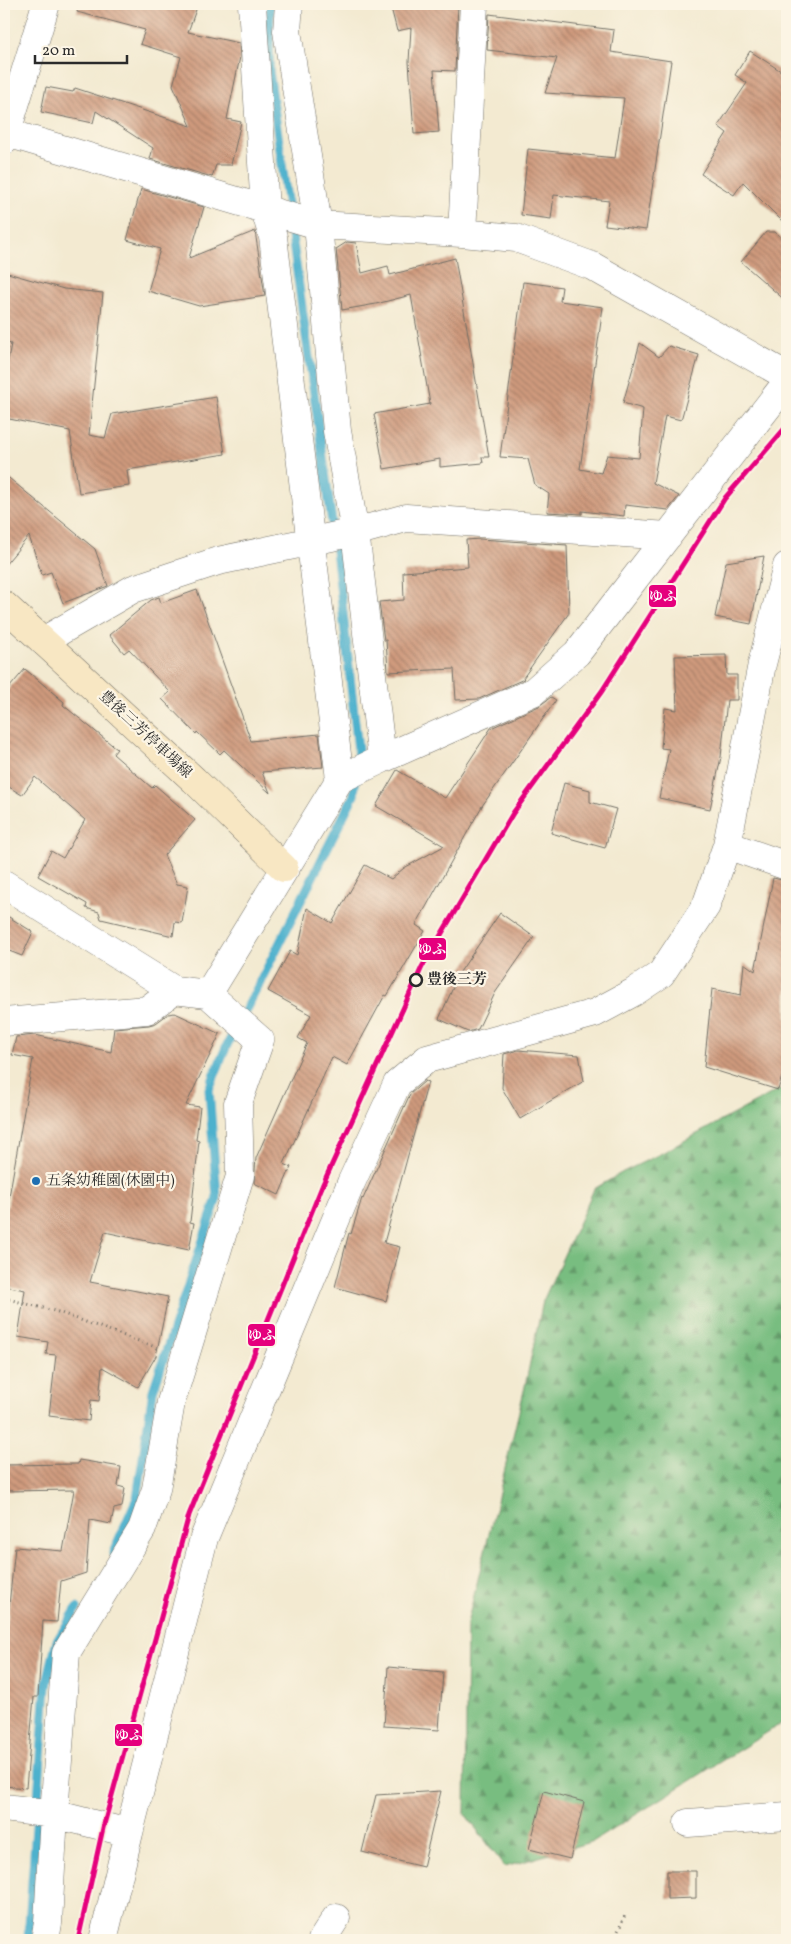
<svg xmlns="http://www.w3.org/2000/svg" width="791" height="1944" font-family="Vollkorn,'Noto Serif JP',serif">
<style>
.forest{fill:url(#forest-firs);stroke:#527456}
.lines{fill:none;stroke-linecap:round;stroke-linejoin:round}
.stream{stroke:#4eb1cd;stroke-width:9}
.building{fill:url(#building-back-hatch)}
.street-casing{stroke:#716e65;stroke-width:29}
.secondary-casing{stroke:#716e65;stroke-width:29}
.path{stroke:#716e65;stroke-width:3;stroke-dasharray:1 4;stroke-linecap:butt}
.street{stroke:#fff;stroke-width:28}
.secondary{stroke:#f8e7c3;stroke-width:28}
.rail-1-casing{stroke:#fcf5e5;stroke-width:9}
.rail-1{stroke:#e5007d;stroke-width:5}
.stop-dot{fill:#fcf5e5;stroke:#2b2b2b;stroke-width:2.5}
.poi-dot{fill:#1f6fb2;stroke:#fcf5e5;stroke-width:2}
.labels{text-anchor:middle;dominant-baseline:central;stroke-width:4.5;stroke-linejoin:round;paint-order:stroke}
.street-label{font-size:15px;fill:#2b2b2b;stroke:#fcf5e5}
.stop-label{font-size:15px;font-weight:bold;fill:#2b2b2b;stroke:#fcf5e5;text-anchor:start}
.poi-label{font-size:15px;fill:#2b2b2b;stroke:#fcf5e5;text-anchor:start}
.line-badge{stroke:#fcf5e5;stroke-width:2}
.badge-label{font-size:14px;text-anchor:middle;font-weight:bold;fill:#fff}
</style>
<defs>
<pattern id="forest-firs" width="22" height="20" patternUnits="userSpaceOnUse" patternTransform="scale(1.25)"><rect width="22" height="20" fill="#78bd80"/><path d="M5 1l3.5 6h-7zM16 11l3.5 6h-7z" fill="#639a69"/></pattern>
<pattern id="building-back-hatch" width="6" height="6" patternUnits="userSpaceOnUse" patternTransform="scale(1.25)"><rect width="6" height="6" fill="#cf9a7d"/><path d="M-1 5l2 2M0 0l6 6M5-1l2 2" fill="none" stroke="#a87e67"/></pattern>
</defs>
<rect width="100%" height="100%" fill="#fcf5e5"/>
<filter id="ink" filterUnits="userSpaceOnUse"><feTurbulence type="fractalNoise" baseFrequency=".02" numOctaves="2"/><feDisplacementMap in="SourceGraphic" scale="10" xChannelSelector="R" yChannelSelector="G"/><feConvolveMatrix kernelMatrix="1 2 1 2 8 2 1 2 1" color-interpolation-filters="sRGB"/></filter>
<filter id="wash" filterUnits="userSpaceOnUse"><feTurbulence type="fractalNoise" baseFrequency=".0096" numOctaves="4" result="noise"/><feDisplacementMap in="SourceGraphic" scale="20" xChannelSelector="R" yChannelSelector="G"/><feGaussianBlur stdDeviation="1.12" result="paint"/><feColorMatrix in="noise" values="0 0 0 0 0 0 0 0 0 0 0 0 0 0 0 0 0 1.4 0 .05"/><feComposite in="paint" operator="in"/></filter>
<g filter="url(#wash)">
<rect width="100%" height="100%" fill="#f3ead1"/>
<path class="forest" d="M 787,1087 L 787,1720 L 594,1841 L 505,1867 L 465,1814 L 467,1624 L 524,1391 L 543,1301 L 594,1189 L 623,1172 L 660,1154 L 778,1090 Z"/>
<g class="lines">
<path class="stream" d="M 113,1553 L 137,1498 L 153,1391 L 217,1198 L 209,1089 L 227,1045 L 252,998 L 354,795 L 358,750 L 337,558 L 269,71 L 270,4
M 28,1940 L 46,1686 L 57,1641 L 77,1608"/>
</g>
<g id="blocks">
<path class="building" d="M 79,4 L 198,4 L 188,32 L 239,43 L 240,57 L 227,119 L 241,122 L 231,165 L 216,165 L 212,177 L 150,159 L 153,148 L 96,111 L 93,123 L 41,112 L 46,87 L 73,92 L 75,88 L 191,126 L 173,85 L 181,57 L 140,44 L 145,30 L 77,12 Z
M 390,4 L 458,4 L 455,71 L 434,70 L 439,132 L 414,134 L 409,62 L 411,28 L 397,31 Z
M 489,14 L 614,30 L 611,52 L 671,61 L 646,230 L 605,225 L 609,201 L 554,195 L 551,219 L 521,215 L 528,149 L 615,158 L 624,98 L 545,93 L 557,58 L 487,50 Z
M 750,51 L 787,75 L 787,226 L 743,182 L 734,195 L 701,174 L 727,133 L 718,126 L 747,83 L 735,75 Z
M 141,189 L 204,207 L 189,258 L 255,231 L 265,296 L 199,306 L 148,291 L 160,249 L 127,240 Z
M 766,232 L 775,232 L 787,243 L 787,302 L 741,262 Z
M 347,242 L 356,243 L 362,273 L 388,266 L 390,275 L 455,258 L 489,457 L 482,457 L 483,463 L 440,467 L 440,459 L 384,469 L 374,414 L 430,404 L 411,295 L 376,304 L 342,310 L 336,249 Z
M 4,272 L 64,289 L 103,293 L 89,435 L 105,438 L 112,414 L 216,397 L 225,454 L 127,470 L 129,486 L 79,493 L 70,431 L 4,418 L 4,380 L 11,344 L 4,342 Z
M 523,282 L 562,287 L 560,301 L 603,307 L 580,469 L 601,473 L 607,455 L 639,458 L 643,409 L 623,403 L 640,343 L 659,357 L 669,346 L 699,355 L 681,420 L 665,416 L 653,483 L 679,496 L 668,510 L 625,505 L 624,516 L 582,511 L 582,514 L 547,512 L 549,494 L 535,485 L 528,459 L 500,457 Z
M 4,474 L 95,549 L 108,586 L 63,603 L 51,572 L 42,575 L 29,536 L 4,566 Z
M 480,539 L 567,545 L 569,613 L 523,678 L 524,679 L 479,699 L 456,700 L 454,669 L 388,672 L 386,640 L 384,640 L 379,602 L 404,600 L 403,572 L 468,567 L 466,540 Z
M 764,556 L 751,624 L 715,617 L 726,562 Z
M 197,590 L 251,741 L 319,734 L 323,767 L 262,772 L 270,793 L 224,750 L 220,754 L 197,732 L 196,734 L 162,699 L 170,692 L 129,649 L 124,653 L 109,635 L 151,600 L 159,597 L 161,603 Z
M 726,655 L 727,675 L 737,675 L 737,700 L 727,700 L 721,757 L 710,809 L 659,798 L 669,749 L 661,748 L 665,708 L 677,710 L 675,656 Z
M 25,669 L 64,702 L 63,705 L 117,749 L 113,754 L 152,788 L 155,785 L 195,820 L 164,855 L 177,884 L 188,886 L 182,923 L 175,922 L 173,936 L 101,919 L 99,912 L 86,908 L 87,904 L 38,876 L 51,851 L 63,858 L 85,820 L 35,777 L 22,795 L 4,784 L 4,694 Z
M 551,697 L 556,700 L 482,806 L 416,925 L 425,931 L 387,996 L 385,995 L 347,1065 L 332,1057 L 284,1164 L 291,1167 L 279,1195 L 254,1183 L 256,1158 L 307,1043 L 298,1038 L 311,1015 L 268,991 L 290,951 L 297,955 L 307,908 L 332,923 L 365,865 L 391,879 L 404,868 L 444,846 L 376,806 L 397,770 L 445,798 L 491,728 L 539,706 Z
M 564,783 L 590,790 L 590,802 L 616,809 L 605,848 L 551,833 Z
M 773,878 L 787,881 L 787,1060 L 778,1090 L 704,1067 L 712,989 L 741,995 L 744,963 L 755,971 Z
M 500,913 L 534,937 L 495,993 L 478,1029 L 468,1032 L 439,1019 L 460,972 Z
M 4,914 L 33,932 L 22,956 L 4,949 Z
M 175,1013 L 220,1034 L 186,1105 L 200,1107 L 196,1140 L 199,1141 L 190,1222 L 194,1223 L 189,1250 L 105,1232 L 90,1282 L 168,1297 L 156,1356 L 138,1387 L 102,1367 L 99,1401 L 91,1400 L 89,1421 L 49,1416 L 56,1355 L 46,1354 L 48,1342 L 18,1337 L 25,1290 L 4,1286 L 4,1226 L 33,1059 L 12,1055 L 16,1037 L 35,1035 L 111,1052 L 114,1028 L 149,1025 L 156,1023 L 168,1014 Z
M 518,1050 L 579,1055 L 584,1081 L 520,1119 L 502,1088 L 504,1054 Z
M 425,1081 L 428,1082 L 384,1243 L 400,1247 L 386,1301 L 335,1287 L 349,1233 L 351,1234 L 362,1198 L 363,1199 L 410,1094 Z
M 79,1460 L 121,1467 L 118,1486 L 125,1488 L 122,1507 L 114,1509 L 111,1524 L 90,1520 L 86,1573 L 61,1581 L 57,1622 L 43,1621 L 38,1697 L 34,1697 L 26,1788 L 4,1786 L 4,1625 L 7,1625 L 15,1547 L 63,1551 L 74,1490 L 4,1491 L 4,1465 L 78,1464 Z
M 388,1667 L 443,1672 L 439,1730 L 384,1726 Z
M 441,1791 L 423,1867 L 362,1852 L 376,1795 Z
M 544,1791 L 584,1802 L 570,1859 L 529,1849 Z
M 667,1871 L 696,1871 L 696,1898 L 667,1899 Z"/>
</g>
</g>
<g filter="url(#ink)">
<use href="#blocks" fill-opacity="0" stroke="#716e65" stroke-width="1"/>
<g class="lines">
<defs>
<path id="street" d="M 252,4 L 265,210 L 273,237 L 340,779
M 289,4 L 287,31 L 318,225 L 337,431 L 355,532 L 382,759
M 4,132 L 318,225 L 462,233 L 516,238 L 592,266 L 787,376
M 4,141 L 46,4
M 462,233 L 474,4
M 43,641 L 133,589 L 218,561 L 355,532 L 406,518 L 668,536
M 727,845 L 787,866
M 4,884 L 174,990 L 208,994 L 260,1040 L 238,1103 L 240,1176 L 171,1402 L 156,1489 L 142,1529 L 66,1653 L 54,1814 L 48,1923 L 45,1940
M 208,994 L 340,779 L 382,759 L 533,692 L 577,653 L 787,382
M 4,1022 L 147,1010 L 174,990
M 4,1808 L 54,1814 L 129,1833 L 204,1538 L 351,1183 L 397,1084 L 427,1059 L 595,1013 L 634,992 L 661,974 L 706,906 L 727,845 L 762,664 L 787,566
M 688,1823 L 787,1816
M 103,1940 L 129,1833
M 322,1940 L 336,1918"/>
<path id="secondary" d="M 4,605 L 194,780 L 284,868"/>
</defs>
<use href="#street" class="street-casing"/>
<use href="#secondary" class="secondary-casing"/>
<path class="path" d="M 4,1298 L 58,1312 L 158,1348
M 614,1940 L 626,1913"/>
<use href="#street" class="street"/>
<use href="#secondary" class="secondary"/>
<defs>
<path id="rail-1" d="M 78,1940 L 103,1828 L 189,1515 L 323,1184 L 422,967 L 513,813 L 602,691 L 725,498 L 787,426"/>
</defs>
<use href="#rail-1" class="rail-1-casing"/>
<use href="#rail-1" class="rail-1"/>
</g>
</g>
<circle class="stop-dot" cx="416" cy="980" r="6"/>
<circle class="poi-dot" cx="36" cy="1181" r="5"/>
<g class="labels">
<g class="street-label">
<text transform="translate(145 735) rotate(43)">豊後三芳停車場線</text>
</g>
<g class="stop-label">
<text x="427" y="980">豊後三芳</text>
</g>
<g class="poi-label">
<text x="46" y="1181">五条幼稚園(休園中)</text>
</g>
</g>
<g class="line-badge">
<rect x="648" y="584" width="29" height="24" rx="5" fill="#e5007d"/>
<rect x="418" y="937" width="29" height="24" rx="5" fill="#e5007d"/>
<rect x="247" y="1323" width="29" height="24" rx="5" fill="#e5007d"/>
<rect x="114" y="1723" width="29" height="24" rx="5" fill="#e5007d"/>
</g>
<g class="badge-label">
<text x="663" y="601">ゆふ</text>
<text x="432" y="954">ゆふ</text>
<text x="262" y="1340">ゆふ</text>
<text x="129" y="1740">ゆふ</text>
</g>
<rect width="791" height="1944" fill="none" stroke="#fcf5e5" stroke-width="20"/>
<path d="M35 55v8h92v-8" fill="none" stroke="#2b2b2b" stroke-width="2.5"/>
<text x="42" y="55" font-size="15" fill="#2b2b2b" stroke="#fcf5e5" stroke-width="4" paint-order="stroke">20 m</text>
</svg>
